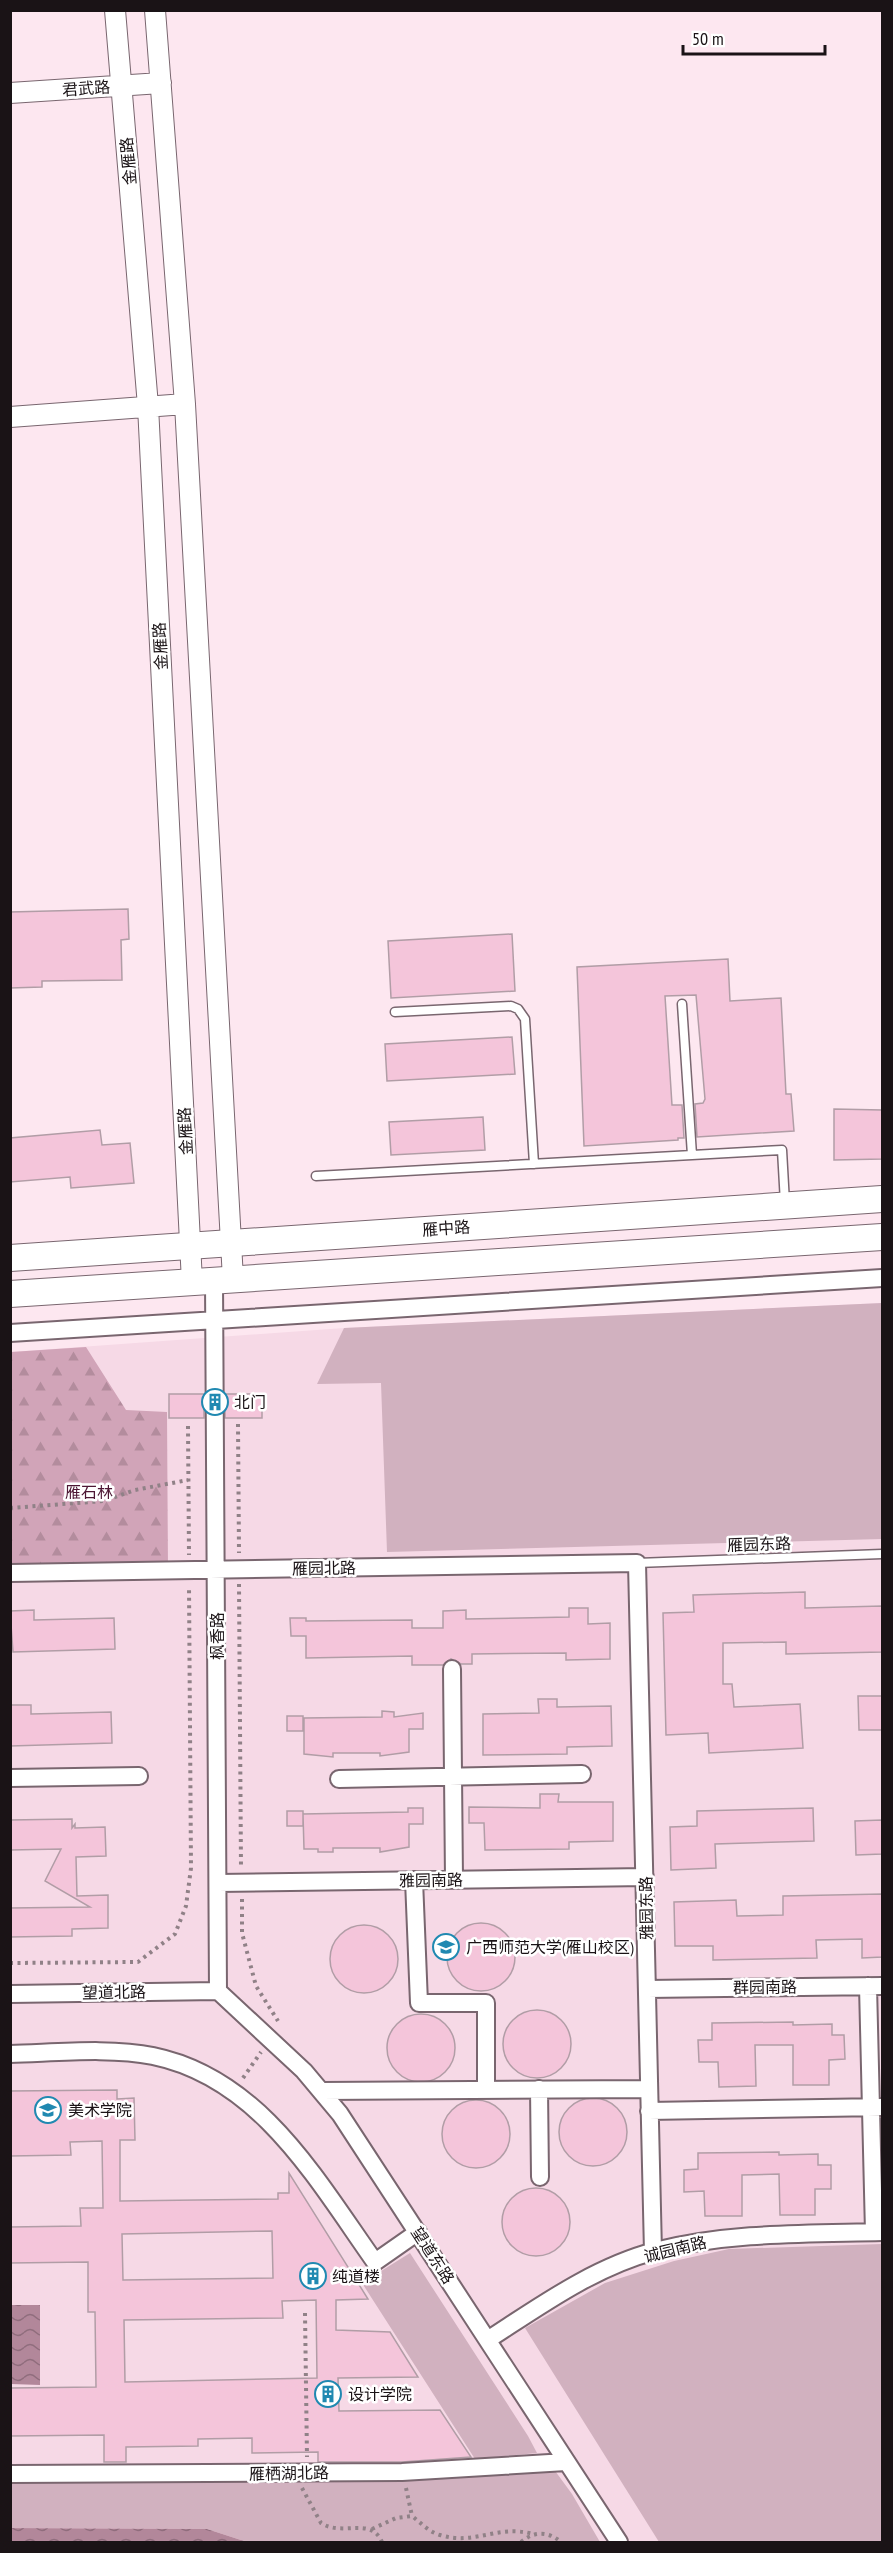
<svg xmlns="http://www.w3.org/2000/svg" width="893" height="2553" font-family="'PT Sans Narrow','Noto Sans SC',sans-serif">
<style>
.built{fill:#f6d9e6}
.green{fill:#d1b1bf}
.forest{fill:url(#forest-firs)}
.water{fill:url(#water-waves)}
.building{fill:#f4c5da;stroke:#b19da6;stroke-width:1.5;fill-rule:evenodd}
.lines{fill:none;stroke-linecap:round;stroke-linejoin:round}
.service-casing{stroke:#79666f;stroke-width:11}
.minor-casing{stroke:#79666f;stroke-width:20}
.tertiary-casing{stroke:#79666f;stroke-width:22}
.primary-casing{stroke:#79666f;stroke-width:28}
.path{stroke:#908187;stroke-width:4;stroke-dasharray:3 4.5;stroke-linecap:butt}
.service{stroke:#fff;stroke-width:8}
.minor{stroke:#fff;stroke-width:16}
.tertiary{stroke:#fff;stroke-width:20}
.primary{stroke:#fff;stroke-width:26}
.labels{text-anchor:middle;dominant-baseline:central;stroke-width:5;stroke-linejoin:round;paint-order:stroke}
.street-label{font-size:16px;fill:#1a1316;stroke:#fff}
.poi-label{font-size:16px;fill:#1a1316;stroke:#fff;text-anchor:start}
.park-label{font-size:16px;fill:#4d1734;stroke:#fff}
</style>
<defs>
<pattern id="forest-firs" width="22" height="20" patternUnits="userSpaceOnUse" patternTransform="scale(1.5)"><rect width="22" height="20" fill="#d1a4b8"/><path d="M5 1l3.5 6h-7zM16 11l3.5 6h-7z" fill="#b38c9d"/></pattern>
<pattern id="water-waves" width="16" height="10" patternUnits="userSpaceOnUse" patternTransform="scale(1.5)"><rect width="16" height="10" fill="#b2879a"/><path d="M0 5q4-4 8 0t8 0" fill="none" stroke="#906d7d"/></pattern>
</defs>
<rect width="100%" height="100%" fill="#fde7f0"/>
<path class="built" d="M 882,1303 L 882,2542 L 11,2542 L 11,1352 L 344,1328 Z"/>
<path class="green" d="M 882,1303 L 882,1539 L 387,1552 L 381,1383 L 317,1384 L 344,1328 Z
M 882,2244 L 882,2542 L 659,2542 L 525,2328 L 605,2283 L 674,2261 L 729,2249 Z
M 410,2253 L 528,2436 L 537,2453 L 475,2459 L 362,2283 Z
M 550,2464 L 572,2494 L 600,2542 L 247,2542 L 207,2529 L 11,2528 L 11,2474 Z"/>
<path class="forest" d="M 86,1347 L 126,1410 L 167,1412 L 168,1571 L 11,1573 L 11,1352 Z"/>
<path class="water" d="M 11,2305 L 40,2305 L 40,2385 L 11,2384 Z
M 11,2528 L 207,2529 L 247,2542 L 11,2542 Z"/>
<path class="building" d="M 128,909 L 129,939 L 121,940 L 122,980 L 42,981 L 42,987 L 10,988 L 10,912 Z
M 512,934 L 515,991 L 391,998 L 388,941 Z
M 728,959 L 730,1001 L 781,998 L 786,1094 L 791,1094 L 794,1131 L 697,1137 L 695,1104 L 703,1103 L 705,1099 L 696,995 L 665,996 L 672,1105 L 682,1105 L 684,1138 L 678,1138 L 678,1140 L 584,1146 L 577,967 Z
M 512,1037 L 515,1074 L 387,1081 L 385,1044 Z
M 834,1109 L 882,1110 L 882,1159 L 834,1160 Z
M 483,1117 L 485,1150 L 391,1155 L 389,1122 Z
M 100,1130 L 102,1145 L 130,1143 L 134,1183 L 71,1188 L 70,1177 L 10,1182 L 10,1138 Z
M 169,1394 L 204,1394 L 204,1418 L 169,1418 Z
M 225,1394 L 262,1394 L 262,1418 L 225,1418 Z
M 805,1592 L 805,1608 L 882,1606 L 882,1652 L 786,1654 L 786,1642 L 723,1643 L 723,1684 L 732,1684 L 734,1707 L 800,1704 L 803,1748 L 709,1753 L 708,1733 L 666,1735 L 663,1613 L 694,1612 L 693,1595 Z
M 569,1608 L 588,1608 L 588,1624 L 610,1623 L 610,1659 L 566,1660 L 566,1653 L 472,1654 L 472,1664 L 461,1664 L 451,1659 L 443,1665 L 412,1665 L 412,1656 L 306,1658 L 306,1636 L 291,1636 L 290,1618 L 306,1618 L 306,1621 L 412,1620 L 412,1628 L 443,1628 L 443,1611 L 466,1610 L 466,1619 L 569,1617 Z
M 34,1610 L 34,1620 L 114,1618 L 115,1649 L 13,1652 L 10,1611 Z
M 858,1696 L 882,1696 L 882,1730 L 859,1730 Z
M 538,1699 L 557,1699 L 557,1707 L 611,1706 L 612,1746 L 567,1747 L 567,1754 L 483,1755 L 483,1714 L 539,1713 Z
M 10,1705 L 31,1705 L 31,1714 L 111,1712 L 112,1743 L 10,1746 Z
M 382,1711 L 394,1712 L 394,1717 L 423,1713 L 423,1729 L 409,1729 L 409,1752 L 380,1756 L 380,1753 L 333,1753 L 333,1757 L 304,1754 L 304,1718 L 382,1717 Z
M 287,1716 L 303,1716 L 303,1731 L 287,1731 Z
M 540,1794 L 559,1794 L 558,1802 L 613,1802 L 613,1841 L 569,1842 L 569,1849 L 485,1850 L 484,1823 L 469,1823 L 469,1807 L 540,1808 Z
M 408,1808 L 423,1808 L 423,1824 L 409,1824 L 409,1847 L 380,1852 L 380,1848 L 333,1848 L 333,1852 L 318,1852 L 318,1849 L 304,1849 L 303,1814 L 408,1812 Z
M 813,1808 L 814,1841 L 715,1844 L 716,1868 L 671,1870 L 670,1827 L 697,1826 L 697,1811 Z
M 287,1811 L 303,1811 L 303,1826 L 287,1826 Z
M 72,1819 L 72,1828 L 75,1824 L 75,1828 L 105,1827 L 106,1856 L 76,1857 L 77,1896 L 108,1895 L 108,1928 L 72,1929 L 72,1936 L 10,1937 L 10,1908 L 90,1907 L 45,1881 L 61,1849 L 10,1850 L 10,1820 Z
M 882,1820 L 882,1854 L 856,1855 L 855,1821 Z
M 882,1894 L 882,1957 L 862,1958 L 862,1939 L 816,1940 L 817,1958 L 713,1960 L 713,1946 L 675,1946 L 674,1902 L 736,1900 L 737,1916 L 783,1915 L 783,1896 Z
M447 1957a34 34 0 1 1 68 0a34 34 0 1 1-68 0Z
M330 1959a34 34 0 1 1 68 0a34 34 0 1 1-68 0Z
M503 2044a34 34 0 1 1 68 0a34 34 0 1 1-68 0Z
M387 2048a34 34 0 1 1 68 0a34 34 0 1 1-68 0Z
M 793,2022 L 793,2025 L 832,2024 L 832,2035 L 844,2035 L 845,2059 L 829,2060 L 829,2085 L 793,2085 L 793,2045 L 755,2045 L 756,2086 L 719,2087 L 718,2062 L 699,2062 L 698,2040 L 712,2040 L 712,2023 Z
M 117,2090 L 117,2099 L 134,2098 L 135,2140 L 120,2140 L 120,2201 L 278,2199 L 278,2193 L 289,2193 L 289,2173 L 368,2299 L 336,2300 L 336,2330 L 390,2332 L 418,2377 L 338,2378 L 339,2411 L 440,2410 L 471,2457 L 402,2462 L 318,2462 L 318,2452 L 252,2453 L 252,2438 L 198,2439 L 198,2446 L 126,2447 L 126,2462 L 104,2462 L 104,2435 L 10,2436 L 10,2388 L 96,2387 L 95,2312 L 88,2312 L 88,2262 L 10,2263 L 10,2227 L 81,2226 L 80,2208 L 103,2208 L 102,2141 L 70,2142 L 71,2155 L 10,2156 L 10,2091 ZM 272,2231 L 273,2278 L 123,2280 L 122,2234 ZM 316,2300 L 317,2378 L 125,2382 L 124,2320 L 283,2318 L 282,2301 Z
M559 2132a34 34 0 1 1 68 0a34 34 0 1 1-68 0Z
M442 2134a34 34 0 1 1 68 0a34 34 0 1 1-68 0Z
M 779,2152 L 779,2155 L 818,2154 L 818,2165 L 831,2165 L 831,2189 L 815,2189 L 815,2215 L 780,2215 L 779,2174 L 742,2175 L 742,2216 L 705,2216 L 704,2191 L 684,2192 L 684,2170 L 698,2169 L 698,2153 Z
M502 2222a34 34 0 1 1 68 0a34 34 0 1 1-68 0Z"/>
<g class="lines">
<defs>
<path id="service" d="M 682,1004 L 692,1155
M 395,1012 L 511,1006 L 518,1009 L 525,1019 L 534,1164
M 316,1176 L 782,1150 L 785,1203
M 637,1563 L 882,1554"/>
<path id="minor" d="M 214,1280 L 218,1991
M 10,1333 L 882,1278
M 10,1573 L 637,1563 L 653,2252
M 452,1669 L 454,1879
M 10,1778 L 139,1776
M 339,1779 L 582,1774
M 414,1880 L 419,2003 L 486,2003 L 486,2090
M 218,1883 L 645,1877
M 868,1986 L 874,2232
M 647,1989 L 882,1986
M 218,1991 L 304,2071 L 340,2114 L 619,2542
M 10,1994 L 218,1991
M 10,2054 C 53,2053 111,2047 153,2056 C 260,2078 316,2179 375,2262 L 418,2232
M 539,2089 L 540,2177
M 322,2091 L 649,2089
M 649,2111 L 882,2107
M 489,2339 C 540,2306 594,2267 655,2251 C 730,2232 806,2234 882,2232
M 10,2474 L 402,2472 L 566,2462"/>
<path id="tertiary" d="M 115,10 L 148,406 L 192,1282
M 155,10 L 185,404 L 233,1279
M 10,93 L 161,83
M 10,417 L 185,404"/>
<path id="primary" d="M 10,1258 L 882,1199
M 10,1294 L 882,1237"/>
</defs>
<use href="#service" class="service-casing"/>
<use href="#minor" class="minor-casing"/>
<use href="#tertiary" class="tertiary-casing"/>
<use href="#primary" class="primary-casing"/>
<path class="path" d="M 238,1424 L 239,1553
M 188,1426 L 189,1555
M 10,1508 L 104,1501 L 135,1490 L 188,1480
M 239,1584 L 241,1868
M 242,1899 L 242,1933 L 256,1986 L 278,2021
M 10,1963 L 138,1962 L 175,1934 L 186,1906 L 191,1868 L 189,1586
M 243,2078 L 261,2052
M 305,2313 L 307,2457
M 302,2488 L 321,2523 C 342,2537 371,2516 382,2542
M 406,2488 L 412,2516
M 372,2529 L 396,2518 L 412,2516 C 421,2523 429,2532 440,2535 C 475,2546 497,2524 533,2534
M 521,2542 C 534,2531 548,2531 561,2542"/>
<use href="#service" class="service"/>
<use href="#minor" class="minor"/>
<use href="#tertiary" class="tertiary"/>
<use href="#primary" class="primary"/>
</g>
<defs>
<symbol id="building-ring" viewBox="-11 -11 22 22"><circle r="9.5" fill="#fff" stroke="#2089b1" stroke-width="1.5"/><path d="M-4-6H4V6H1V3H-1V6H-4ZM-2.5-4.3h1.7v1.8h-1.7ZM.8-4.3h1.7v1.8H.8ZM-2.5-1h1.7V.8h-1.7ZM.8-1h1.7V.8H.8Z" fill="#2089b1"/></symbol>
<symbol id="university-ring" viewBox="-11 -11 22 22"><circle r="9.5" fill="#fff" stroke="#2089b1" stroke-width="1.5"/><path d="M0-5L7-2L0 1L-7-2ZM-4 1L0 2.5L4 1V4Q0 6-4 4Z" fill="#2089b1"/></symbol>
</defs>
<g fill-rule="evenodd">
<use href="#building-ring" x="200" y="1387" width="30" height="30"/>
<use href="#university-ring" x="431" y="1932" width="30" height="30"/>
<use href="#university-ring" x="33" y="2095" width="30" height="30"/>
<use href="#building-ring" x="298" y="2261" width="30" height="30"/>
<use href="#building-ring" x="313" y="2379" width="30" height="30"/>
</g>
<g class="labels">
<g class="street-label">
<text transform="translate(86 88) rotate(-4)">君武路</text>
<text transform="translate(128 161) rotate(-95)">金雁路</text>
<text transform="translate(160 646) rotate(-93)">金雁路</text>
<text transform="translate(185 1131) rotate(-93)">金雁路</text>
<text transform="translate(446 1228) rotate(-4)">雁中路</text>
<text transform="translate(759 1544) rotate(-2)">雁园东路</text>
<text transform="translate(324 1568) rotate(-1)">雁园北路</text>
<text transform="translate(217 1636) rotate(-90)">枫香路</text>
<text transform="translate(431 1880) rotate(-1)">雅园南路</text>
<text transform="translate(646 1908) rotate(-91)">雅园东路</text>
<text transform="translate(765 1987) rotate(-1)">群园南路</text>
<text transform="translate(114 1992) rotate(-1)">望道北路</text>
<text transform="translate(675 2249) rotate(-14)">诚园南路</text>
<text transform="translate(433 2255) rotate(57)">望道东路</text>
<text transform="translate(289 2473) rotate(-1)">雁栖湖北路</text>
</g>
<g class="poi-label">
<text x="234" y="1402">北门</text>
<text x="466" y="1947">广西师范大学(雁山校区)</text>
<text x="68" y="2110">美术学院</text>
<text x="332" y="2276">纯道楼</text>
<text x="348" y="2394">设计学院</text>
</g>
<g class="park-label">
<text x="89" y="1492">雁石林</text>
</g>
</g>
<rect width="893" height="2553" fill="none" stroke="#1a1316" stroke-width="24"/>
<path d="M683 45v9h142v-9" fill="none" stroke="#1a1316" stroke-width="3"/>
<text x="692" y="45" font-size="18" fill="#1a1316" stroke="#ffffff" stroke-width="4.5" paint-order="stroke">50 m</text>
</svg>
